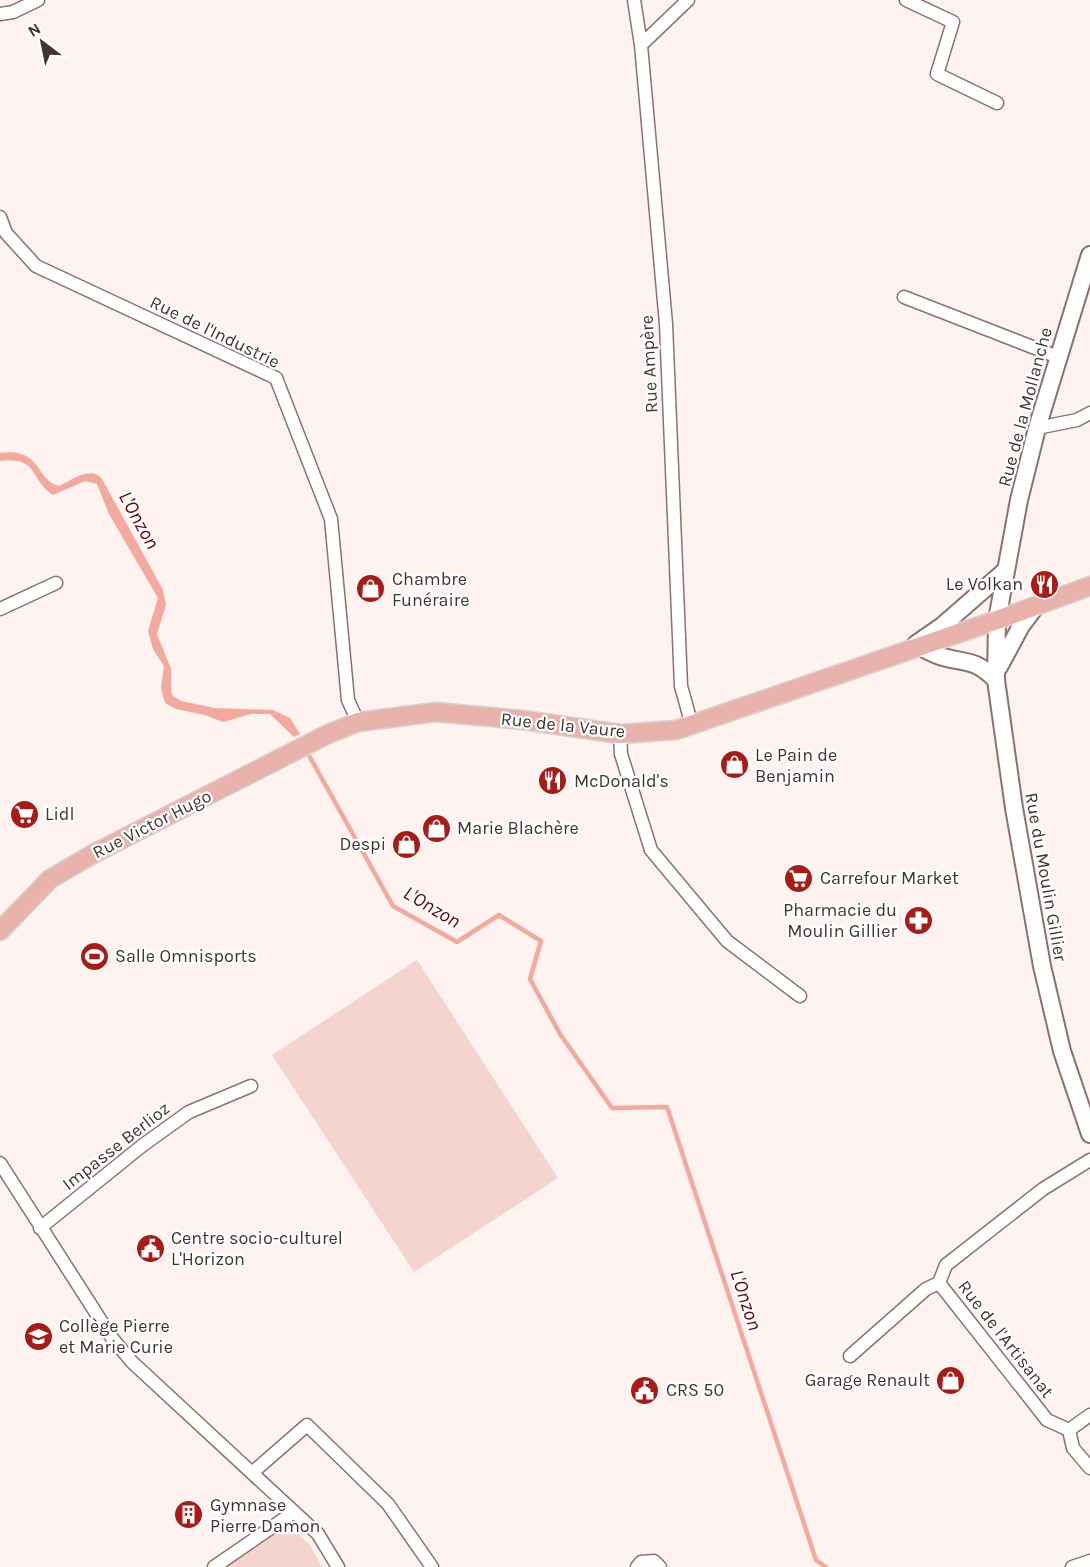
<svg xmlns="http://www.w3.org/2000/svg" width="1090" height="1567" font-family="Karla,sans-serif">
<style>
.green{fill:#f5d4cf}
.water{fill:#f4a99d}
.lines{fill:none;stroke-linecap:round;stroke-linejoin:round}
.stream{stroke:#f4a99d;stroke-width:4.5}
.street-casing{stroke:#8c726e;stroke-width:15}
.secondary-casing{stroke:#8c726e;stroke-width:20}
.primary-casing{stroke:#d5d3d2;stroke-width:21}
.street{stroke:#fff;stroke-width:12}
.secondary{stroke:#fff;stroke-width:16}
.primary{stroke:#e9b3ac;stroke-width:18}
.labels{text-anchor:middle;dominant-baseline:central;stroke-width:4.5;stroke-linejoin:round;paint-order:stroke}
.street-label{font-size:18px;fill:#413533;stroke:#fff}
.poi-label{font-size:18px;fill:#413533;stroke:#fff;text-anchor:start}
.water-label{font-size:20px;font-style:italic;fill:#730001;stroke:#fff}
</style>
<rect width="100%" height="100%" fill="#fff3f1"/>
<path class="green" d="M 417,960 L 558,1178 L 414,1272 L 272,1055 Z
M 286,1524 L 310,1545 L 322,1567 L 223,1567 Z"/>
<path class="water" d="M 10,452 C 42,454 37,480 59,486 C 72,480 91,465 102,479 L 163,590 L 166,605 L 157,634 L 171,669 L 171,692 L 173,696 L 181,701 L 215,708 L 273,710 L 290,718 L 300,734 L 294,737 L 270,714 L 251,714 L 223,722 L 205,715 L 176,709 L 165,703 L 161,689 L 164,666 L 153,649 L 148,631 L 158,598 L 109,514 L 97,484 L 85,481 L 53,495 C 28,478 40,457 0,461 L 0,453 Z"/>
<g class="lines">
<path class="stream" d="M 306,750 L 393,906 L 457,942 L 499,915 L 541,941 L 530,979 L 560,1034 L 612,1108 L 667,1107 L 816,1560 L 826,1567"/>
<defs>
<path id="street" d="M 634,0 L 641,45 L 666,324 L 681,686 L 692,726
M 906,0 L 953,22 L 937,74 L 997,103
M 0,14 L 13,12 L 38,0
M 641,45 L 688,0
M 0,217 L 6,233 L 36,266 L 276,378 L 331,519 L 348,700 L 358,722
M 904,297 L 1058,357
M 1037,428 L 1077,420 L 1090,413
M 0,609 L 56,583
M 620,734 L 621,754 L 651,850 L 727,941 L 800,996
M 0,1163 L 112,1338 L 132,1362 L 318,1534 L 338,1567
M 40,1228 L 143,1145 L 189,1112 L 251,1086
M 939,1283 L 1047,1420 L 1069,1430 L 1073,1448 L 1090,1468
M 850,1356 L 926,1289 L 939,1283 L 946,1265 L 1043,1189 L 1090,1160
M 1069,1430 L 1090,1415
M 252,1473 L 307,1425 L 388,1504 L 432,1567
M 214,1567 L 294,1512
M 637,1567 L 641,1562 L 654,1561 L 660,1567
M 1072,1567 L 1090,1561"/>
<path id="secondary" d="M 1090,255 L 1037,428 L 1019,500 L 997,620 L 996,680 L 1014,808 L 1042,966 L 1062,1051 L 1090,1134
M 916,644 L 942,626 L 1005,571
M 920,647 C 927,650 935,655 943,657 C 969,664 975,659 996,680
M 999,667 L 1021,626 L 1036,606"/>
<path id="primary" d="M 0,931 L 50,879 L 93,854 L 326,735 L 358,722 L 436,712 L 523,720 L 620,734 L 676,730 L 997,620 L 1090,586"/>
</defs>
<use href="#street" class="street-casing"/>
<use href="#secondary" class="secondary-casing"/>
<use href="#primary" class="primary-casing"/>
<use href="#street" class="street"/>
<use href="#secondary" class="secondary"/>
<use href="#primary" class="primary"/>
</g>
<defs>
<symbol id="restaurant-disc" viewBox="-11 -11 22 22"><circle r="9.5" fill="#ab1a15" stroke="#fff"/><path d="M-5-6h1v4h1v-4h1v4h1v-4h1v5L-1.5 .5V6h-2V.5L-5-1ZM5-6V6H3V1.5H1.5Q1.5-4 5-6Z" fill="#fff"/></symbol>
<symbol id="shop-disc" viewBox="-11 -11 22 22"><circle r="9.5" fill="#ab1a15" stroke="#fff"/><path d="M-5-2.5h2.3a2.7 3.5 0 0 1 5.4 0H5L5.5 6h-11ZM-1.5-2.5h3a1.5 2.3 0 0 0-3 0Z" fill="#fff"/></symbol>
<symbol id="supermarket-disc" viewBox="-11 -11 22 22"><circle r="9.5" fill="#ab1a15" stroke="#fff"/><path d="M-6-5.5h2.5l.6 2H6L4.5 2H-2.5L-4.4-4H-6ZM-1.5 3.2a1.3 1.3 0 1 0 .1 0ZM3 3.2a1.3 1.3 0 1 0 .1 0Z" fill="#fff"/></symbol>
<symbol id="pharmacy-disc" viewBox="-11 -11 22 22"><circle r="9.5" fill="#ab1a15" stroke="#fff"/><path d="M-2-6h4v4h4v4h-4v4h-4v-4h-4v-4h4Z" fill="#fff"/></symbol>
<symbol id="stadium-disc" viewBox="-11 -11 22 22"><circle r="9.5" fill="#ab1a15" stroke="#fff"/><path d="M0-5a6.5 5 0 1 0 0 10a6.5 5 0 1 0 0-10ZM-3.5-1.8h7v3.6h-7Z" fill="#fff"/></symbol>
<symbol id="civic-disc" viewBox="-11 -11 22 22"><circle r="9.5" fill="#ab1a15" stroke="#fff"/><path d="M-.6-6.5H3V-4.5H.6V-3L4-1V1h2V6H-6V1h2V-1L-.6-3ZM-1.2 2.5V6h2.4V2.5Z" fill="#fff"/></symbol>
<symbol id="school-disc" viewBox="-11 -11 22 22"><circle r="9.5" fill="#ab1a15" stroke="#fff"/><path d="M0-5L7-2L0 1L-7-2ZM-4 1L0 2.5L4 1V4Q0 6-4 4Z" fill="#fff"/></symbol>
<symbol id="building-disc" viewBox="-11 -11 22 22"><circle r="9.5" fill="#ab1a15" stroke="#fff"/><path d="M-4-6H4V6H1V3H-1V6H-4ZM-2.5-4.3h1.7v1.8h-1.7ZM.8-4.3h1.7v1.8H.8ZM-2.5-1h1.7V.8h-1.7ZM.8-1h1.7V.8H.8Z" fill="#fff"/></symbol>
</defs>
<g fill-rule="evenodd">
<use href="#restaurant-disc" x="1028" y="568" width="33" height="33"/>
<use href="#shop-disc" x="354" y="572" width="33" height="33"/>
<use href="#shop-disc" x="718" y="748" width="33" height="33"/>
<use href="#restaurant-disc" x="536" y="764" width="33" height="33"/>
<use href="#supermarket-disc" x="8" y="798" width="33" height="33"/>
<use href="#shop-disc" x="420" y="812" width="33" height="33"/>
<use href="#shop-disc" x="390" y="828" width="33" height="33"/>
<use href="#supermarket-disc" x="782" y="862" width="33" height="33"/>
<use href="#pharmacy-disc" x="902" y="904" width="33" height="33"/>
<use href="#stadium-disc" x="78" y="940" width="33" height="33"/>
<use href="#civic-disc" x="134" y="1232" width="33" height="33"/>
<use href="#school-disc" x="22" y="1320" width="33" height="33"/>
<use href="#shop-disc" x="934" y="1364" width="33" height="33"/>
<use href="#civic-disc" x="628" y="1374" width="33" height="33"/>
<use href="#building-disc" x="172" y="1498" width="33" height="33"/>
</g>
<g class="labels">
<g class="street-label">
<text transform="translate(215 332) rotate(26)">Rue de l'Industrie</text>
<text transform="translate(649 364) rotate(-93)">Rue Ampère</text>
<text transform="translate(1025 407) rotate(-75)">Rue de la Mollanche</text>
<text transform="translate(563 725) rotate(6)">Rue de la Vaure</text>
<text transform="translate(152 824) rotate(-27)">Rue Victor Hugo</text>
<text transform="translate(1046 877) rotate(80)">Rue du Moulin Gillier</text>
<text transform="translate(116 1146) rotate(-38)">Impasse Berlioz</text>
<text transform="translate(1006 1339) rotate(52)">Rue de l'Artisanat</text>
</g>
<g class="poi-label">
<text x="392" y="579">Chambre<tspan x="392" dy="21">Funéraire</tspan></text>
<text x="1023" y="584" text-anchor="end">Le Volkan</text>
<text x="755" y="755">Le Pain de<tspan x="755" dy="21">Benjamin</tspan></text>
<text x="574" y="781">McDonald's</text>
<text x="45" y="814">Lidl</text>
<text x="457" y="828">Marie Blachère</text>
<text x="386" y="844" text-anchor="end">Despi</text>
<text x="820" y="878">Carrefour Market</text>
<text x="897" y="910" text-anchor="end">Pharmacie du<tspan x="897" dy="21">Moulin Gillier</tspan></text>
<text x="115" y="956">Salle Omnisports</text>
<text x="171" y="1238">Centre socio-culturel<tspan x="171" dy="21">L'Horizon</tspan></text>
<text x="59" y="1326">Collège Pierre<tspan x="59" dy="21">et Marie Curie</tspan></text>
<text x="930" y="1380" text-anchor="end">Garage Renault</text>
<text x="666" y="1390">CRS 50</text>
<text x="210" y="1505">Gymnase<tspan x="210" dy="21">Pierre Damon</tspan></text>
</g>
<g class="water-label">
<text transform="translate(139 520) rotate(61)">L'Onzon</text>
<text transform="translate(432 907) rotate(31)">L'Onzon</text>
<text transform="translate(746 1300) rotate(72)">L'Onzon</text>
</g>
</g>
<g transform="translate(42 42) rotate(328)" stroke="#ffffff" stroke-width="4.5" paint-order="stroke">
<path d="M0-4.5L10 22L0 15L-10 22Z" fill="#413533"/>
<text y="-9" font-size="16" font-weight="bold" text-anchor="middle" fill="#413533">N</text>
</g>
</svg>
